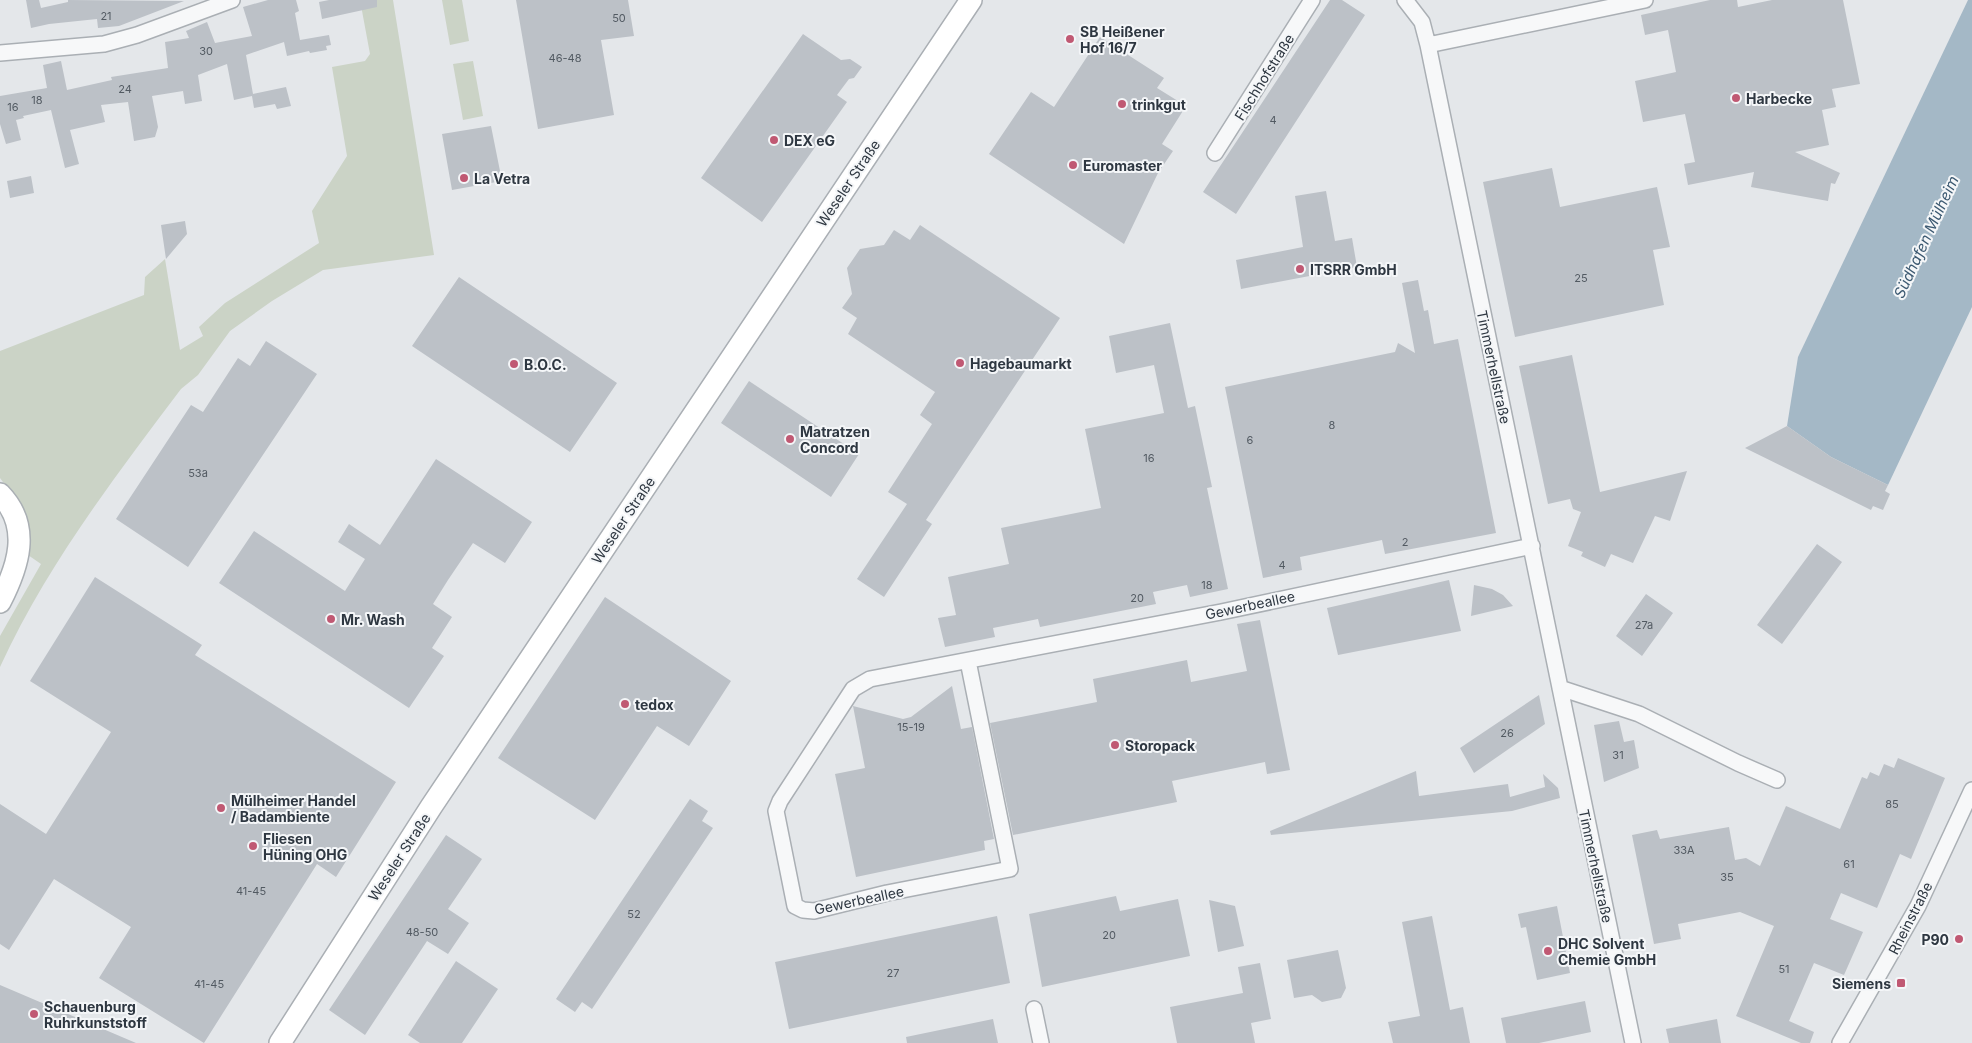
<svg xmlns="http://www.w3.org/2000/svg" width="1972" height="1043" font-family="Inter,sans-serif">
<style>
.green{fill:#cbd3c6}
.water{fill:#a4b8c6}
.building{fill:#bcc1c7}
.lines{fill:none;stroke-linecap:round;stroke-linejoin:round}
.street-casing{stroke:#aaafb4;stroke-width:18}
.secondary-casing{stroke:#aaafb4;stroke-width:24}
.street{stroke:#f7f8f9;stroke-width:15}
.secondary{stroke:#fff;stroke-width:21}
.poi-dot{fill:#c05973;stroke:#f4f6f8;stroke-width:2}
.labels{text-anchor:middle;dominant-baseline:central;stroke-width:4;stroke-linejoin:round;paint-order:stroke}
.number-label{font-size:11px;fill:#525a62}
.poi-label{font-size:14px;font-weight:bold;fill:#2e3741;stroke:#f4f6f8;text-anchor:start}
.street-label{font-size:14px;fill:#2e3741;stroke:#f4f6f8}
.water-label{font-size:15px;font-style:italic;fill:#3c5971;stroke:#f4f6f8}
</style>
<rect width="100%" height="100%" fill="#e4e7ea"/>
<path class="green" d="M 360,0 L 393,0 L 434,255 L 323,270 L 272,301 L 230,331 L 198,375 L 181,389 C 114,478 47,565 0,667 L 0,636 L 41,564 L 28,555 L 30,538 L 22,508 L 0,478 L 0,351 L 144,295 L 145,277 L 165,259 L 180,350 L 203,336 L 199,327 L 225,303 L 319,243 L 312,211 L 347,156 L 332,67 L 365,61 L 370,54 Z
M 442,0 L 462,0 L 469,41 L 450,45 Z
M 473,61 L 483,116 L 463,120 L 453,64 Z"/>
<path class="water" d="M 1968,0 L 1972,0 L 1972,307 L 1888,485 L 1831,457 L 1787,426 L 1798,357 Z"/>
<path class="building" d="M 26,0 L 39,0 L 41,8 L 68,2 L 68,0 L 184,1 L 119,26 L 98,28 L 97,19 L 49,24 L 31,28 Z
M 268,0 L 296,0 L 299,11 L 295,13 L 300,40 L 329,35 L 331,45 L 326,46 L 327,50 L 310,53 L 309,51 L 287,56 L 284,42 L 246,55 L 253,94 L 286,87 L 291,106 L 277,109 L 275,104 L 254,108 L 252,96 L 234,100 L 227,64 L 198,75 L 202,101 L 185,104 L 183,91 L 152,96 L 158,127 L 155,137 L 134,141 L 128,102 L 101,105 L 105,122 L 70,130 L 79,164 L 65,168 L 51,110 L 23,116 L 24,118 L 16,120 L 21,140 L 6,144 L 0,124 L 0,96 L 47,88 L 43,65 L 61,61 L 67,90 L 112,80 L 111,77 L 168,68 L 165,42 L 189,38 L 186,31 L 207,22 L 215,43 L 252,36 L 243,7 Z
M 329,0 L 377,0 L 377,7 L 322,19 L 319,2 Z
M 516,0 L 628,0 L 634,36 L 601,40 L 614,115 L 538,129 Z
M 1330,0 L 1342,0 L 1365,15 L 1236,214 L 1203,192 Z
M 1710,0 L 1737,0 L 1738,7 L 1772,0 L 1843,0 L 1860,84 L 1832,89 L 1836,107 L 1822,110 L 1829,145 L 1795,152 L 1840,173 L 1835,184 L 1831,183 L 1828,201 L 1751,187 L 1754,172 L 1688,185 L 1684,164 L 1695,162 L 1685,114 L 1643,122 L 1635,81 L 1676,72 L 1668,30 L 1645,35 L 1641,15 Z
M 803,34 L 841,60 L 850,59 L 862,67 L 854,78 L 849,79 L 837,95 L 847,102 L 762,222 L 701,178 Z
M 1100,37 L 1164,78 L 1157,88 L 1186,106 L 1162,144 L 1173,151 L 1158,173 L 1124,244 L 989,154 L 1031,92 L 1054,107 Z
M 491,126 L 502,181 L 452,190 L 442,134 Z
M 1552,168 L 1560,207 L 1657,187 L 1670,247 L 1653,250 L 1664,305 L 1515,337 L 1483,182 Z
M 31,176 L 34,193 L 10,198 L 7,181 Z
M 1326,191 L 1335,241 L 1352,238 L 1357,267 L 1241,289 L 1236,260 L 1303,247 L 1295,196 Z
M 185,221 L 187,234 L 166,259 L 161,225 Z
M 920,225 L 1060,318 L 926,520 L 932,524 L 884,597 L 857,579 L 907,504 L 888,492 L 932,424 L 920,415 L 935,392 L 848,334 L 857,318 L 842,308 L 852,294 L 847,268 L 860,249 L 884,245 L 894,230 L 910,240 Z
M 459,277 L 617,383 L 570,452 L 412,346 Z
M 1418,280 L 1424,311 L 1428,310 L 1434,344 L 1458,339 L 1496,533 L 1385,554 L 1382,540 L 1300,557 L 1302,570 L 1263,578 L 1225,387 L 1395,352 L 1398,343 L 1415,353 L 1402,283 Z
M 1170,323 L 1188,408 L 1195,406 L 1212,487 L 1207,488 L 1228,589 L 1190,597 L 1187,585 L 1153,592 L 1156,604 L 1040,627 L 1038,619 L 993,628 L 995,637 L 945,647 L 938,618 L 956,615 L 948,577 L 1009,564 L 1001,528 L 1101,508 L 1085,429 L 1164,413 L 1154,365 L 1116,373 L 1109,336 Z
M 266,341 L 317,374 L 188,567 L 116,519 L 191,405 L 203,412 L 238,358 L 250,366 Z
M 1572,355 L 1600,492 L 1687,471 L 1670,521 L 1655,516 L 1633,563 L 1611,554 L 1605,567 L 1581,556 L 1583,552 L 1568,546 L 1581,512 L 1573,509 L 1570,499 L 1548,504 L 1519,366 Z
M 749,381 L 859,454 L 831,497 L 721,423 Z
M 1787,426 L 1831,457 L 1888,485 L 1885,491 L 1890,494 L 1883,510 L 1873,506 L 1871,510 L 1745,448 Z
M 436,459 L 532,522 L 505,563 L 473,543 L 448,580 L 433,604 L 452,617 L 432,648 L 444,656 L 409,708 L 219,583 L 254,531 L 345,591 L 365,559 L 338,542 L 349,524 L 380,545 Z
M 1817,544 L 1842,562 L 1782,644 L 1757,625 Z
M 95,577 L 202,645 L 195,655 L 396,782 L 336,877 L 317,864 L 204,1043 L 99,978 L 131,927 L 54,879 L 9,950 L 0,944 L 0,804 L 46,834 L 111,732 L 30,681 Z
M 1449,580 L 1461,631 L 1338,655 L 1327,608 Z
M 1474,585 L 1492,589 L 1503,595 L 1513,606 L 1471,616 Z
M 1646,594 L 1673,613 L 1642,656 L 1616,636 Z
M 605,597 L 731,681 L 689,746 L 657,726 L 595,820 L 498,758 Z
M 1260,620 L 1290,770 L 1267,774 L 1265,762 L 1172,781 L 1177,802 L 1013,835 L 990,723 L 1097,702 L 1093,679 L 1187,660 L 1191,682 L 1247,671 L 1237,624 Z
M 952,686 L 961,729 L 972,727 L 994,839 L 984,841 L 985,850 L 856,877 L 835,774 L 865,768 L 853,706 L 903,719 L 911,717 Z
M 1539,695 L 1545,724 L 1474,773 L 1460,748 Z
M 1619,721 L 1624,742 L 1634,740 L 1639,768 L 1604,782 L 1594,725 Z
M 1898,758 L 1945,778 L 1911,859 L 1900,854 L 1877,908 L 1841,893 L 1830,919 L 1863,932 L 1844,975 L 1814,963 L 1789,1021 L 1814,1032 L 1810,1043 L 1801,1043 L 1736,1016 L 1774,926 L 1740,912 L 1678,924 L 1681,939 L 1654,944 L 1632,835 L 1657,830 L 1660,839 L 1729,827 L 1735,860 L 1746,858 L 1760,866 L 1786,806 L 1840,829 L 1862,777 L 1867,779 L 1870,772 L 1879,776 L 1884,764 L 1894,768 Z
M 1416,771 L 1419,796 L 1508,784 L 1510,797 L 1545,787 L 1543,774 L 1558,788 L 1560,798 L 1512,811 L 1271,835 L 1270,831 Z
M 690,799 L 708,811 L 702,821 L 713,828 L 592,1009 L 582,1002 L 575,1012 L 556,999 Z
M 446,835 L 482,859 L 448,909 L 469,923 L 448,954 L 427,941 L 365,1035 L 329,1010 Z
M 1116,896 L 1120,911 L 1178,899 L 1190,956 L 1042,987 L 1029,914 Z
M 1209,900 L 1235,906 L 1244,946 L 1218,952 Z
M 1557,906 L 1570,973 L 1537,980 L 1526,927 L 1521,928 L 1518,914 Z
M 997,916 L 1010,983 L 789,1029 L 775,962 Z
M 1432,916 L 1450,1010 L 1463,1007 L 1470,1043 L 1393,1043 L 1388,1022 L 1420,1016 L 1402,922 Z
M 1338,950 L 1346,988 L 1341,998 L 1322,1002 L 1312,995 L 1294,998 L 1287,960 Z
M 456,961 L 498,989 L 462,1043 L 420,1043 L 408,1035 Z
M 1260,963 L 1271,1019 L 1251,1023 L 1255,1043 L 1177,1043 L 1170,1007 L 1243,993 L 1238,967 Z
M 0,985 L 136,1043 L 0,1043 Z
M 1585,1001 L 1591,1032 L 1539,1043 L 1506,1043 L 1501,1018 Z
M 993,1019 L 998,1043 L 907,1043 L 906,1037 Z
M 1717,1019 L 1721,1043 L 1669,1043 L 1666,1029 Z"/>
<g class="lines">
<defs>
<path id="street" d="M 1405,0 L 1422,22 L 1428,45 L 1633,1043
M 1428,45 L 1645,0
M 0,53 L 104,44 L 137,35 L 232,0
M 1215,153 L 1312,0
M 968,661 L 1010,869 L 887,893 L 814,911 L 803,910 L 795,906 L 776,811 L 780,801 L 853,689 L 870,679 L 1221,612 L 1532,546
M 1560,688 L 1639,714 L 1738,763 L 1777,780
M 1034,1009 L 1041,1043
M 1840,1043 L 1918,906 L 1972,790"/>
<path id="secondary" d="M 0,494 C 32,527 18,567 0,602
M 280,1043 L 431,807 L 971,0"/>
</defs>
<use href="#street" class="street-casing"/>
<use href="#secondary" class="secondary-casing"/>
<use href="#street" class="street"/>
<use href="#secondary" class="secondary"/>
</g>
<g class="poi-dot">
<circle cx="1070" cy="39" r="5"/>
<circle cx="1736" cy="98" r="5"/>
<circle cx="1122" cy="104" r="5"/>
<circle cx="774" cy="140" r="5"/>
<circle cx="1073" cy="165" r="5"/>
<circle cx="464" cy="178" r="5"/>
<circle cx="1300" cy="269" r="5"/>
<circle cx="960" cy="363" r="5"/>
<circle cx="514" cy="364" r="5"/>
<circle cx="790" cy="439" r="5"/>
<circle cx="331" cy="619" r="5"/>
<circle cx="625" cy="704" r="5"/>
<circle cx="1115" cy="745" r="5"/>
<circle cx="221" cy="808" r="5"/>
<circle cx="253" cy="846" r="5"/>
<circle cx="1959" cy="939" r="5"/>
<circle cx="1548" cy="951" r="5"/>
<rect x="1896" y="978" width="10" height="10" rx="2.5"/>
<circle cx="34" cy="1014" r="5"/>
</g>
<g class="labels">
<g class="number-label">
<text x="106" y="16">21</text>
<text x="619" y="18">50</text>
<text x="206" y="51">30</text>
<text x="565" y="58">46-48</text>
<text x="125" y="89">24</text>
<text x="37" y="100">18</text>
<text x="13" y="107">16</text>
<text x="1273" y="120">4</text>
<text x="1581" y="278">25</text>
<text x="1332" y="425">8</text>
<text x="1250" y="440">6</text>
<text x="1149" y="458">16</text>
<text x="198" y="473">53a</text>
<text x="1405" y="542">2</text>
<text x="1282" y="565">4</text>
<text x="1207" y="585">18</text>
<text x="1137" y="598">20</text>
<text x="1644" y="625">27a</text>
<text x="911" y="727">15-19</text>
<text x="1507" y="733">26</text>
<text x="1618" y="755">31</text>
<text x="1892" y="804">85</text>
<text x="1684" y="850">33A</text>
<text x="1849" y="864">61</text>
<text x="1727" y="877">35</text>
<text x="251" y="891">41-45</text>
<text x="634" y="914">52</text>
<text x="422" y="932">48-50</text>
<text x="1109" y="935">20</text>
<text x="1784" y="969">51</text>
<text x="893" y="973">27</text>
<text x="209" y="984">41-45</text>
</g>
<g class="poi-label">
<text x="1080" y="31">SB Heißener<tspan x="1080" dy="16">Hof 16/7</tspan></text>
<text x="1746" y="98">Harbecke</text>
<text x="1132" y="104">trinkgut</text>
<text x="784" y="140">DEX eG</text>
<text x="1083" y="165">Euromaster</text>
<text x="474" y="178">La Vetra</text>
<text x="1310" y="269">ITSRR GmbH</text>
<text x="970" y="363">Hagebaumarkt</text>
<text x="524" y="364">B.O.C.</text>
<text x="800" y="431">Matratzen<tspan x="800" dy="16">Concord</tspan></text>
<text x="341" y="619">Mr. Wash</text>
<text x="635" y="704">tedox</text>
<text x="1125" y="745">Storopack</text>
<text x="231" y="800">Mülheimer Handel<tspan x="231" dy="16">/ Badambiente</tspan></text>
<text x="263" y="838">Fliesen<tspan x="263" dy="16">Hüning OHG</tspan></text>
<text x="1949" y="939" text-anchor="end">P90</text>
<text x="1558" y="943">DHC Solvent<tspan x="1558" dy="16">Chemie GmbH</tspan></text>
<text x="1891" y="983" text-anchor="end">Siemens</text>
<text x="44" y="1006">Schauenburg<tspan x="44" dy="16">Ruhrkunststoff</tspan></text>
</g>
<g class="street-label">
<text transform="translate(1264 77) rotate(-58)">Fischhofstraße</text>
<text transform="translate(848 183) rotate(-56)">Weseler Straße</text>
<text transform="translate(1494 367) rotate(78)">Timmerhellstraße</text>
<text transform="translate(623 520) rotate(-56)">Weseler Straße</text>
<text transform="translate(1250 605) rotate(-12)">Gewerbeallee</text>
<text transform="translate(399 857) rotate(-57)">Weseler Straße</text>
<text transform="translate(1596 866) rotate(78)">Timmerhellstraße</text>
<text transform="translate(859 900) rotate(-12)">Gewerbeallee</text>
<text transform="translate(1910 918) rotate(-63)">Rheinstraße</text>
</g>
<g class="water-label">
<text transform="translate(1926 237) rotate(-65)">Südhafen Mülheim</text>
</g>
</g>
</svg>
